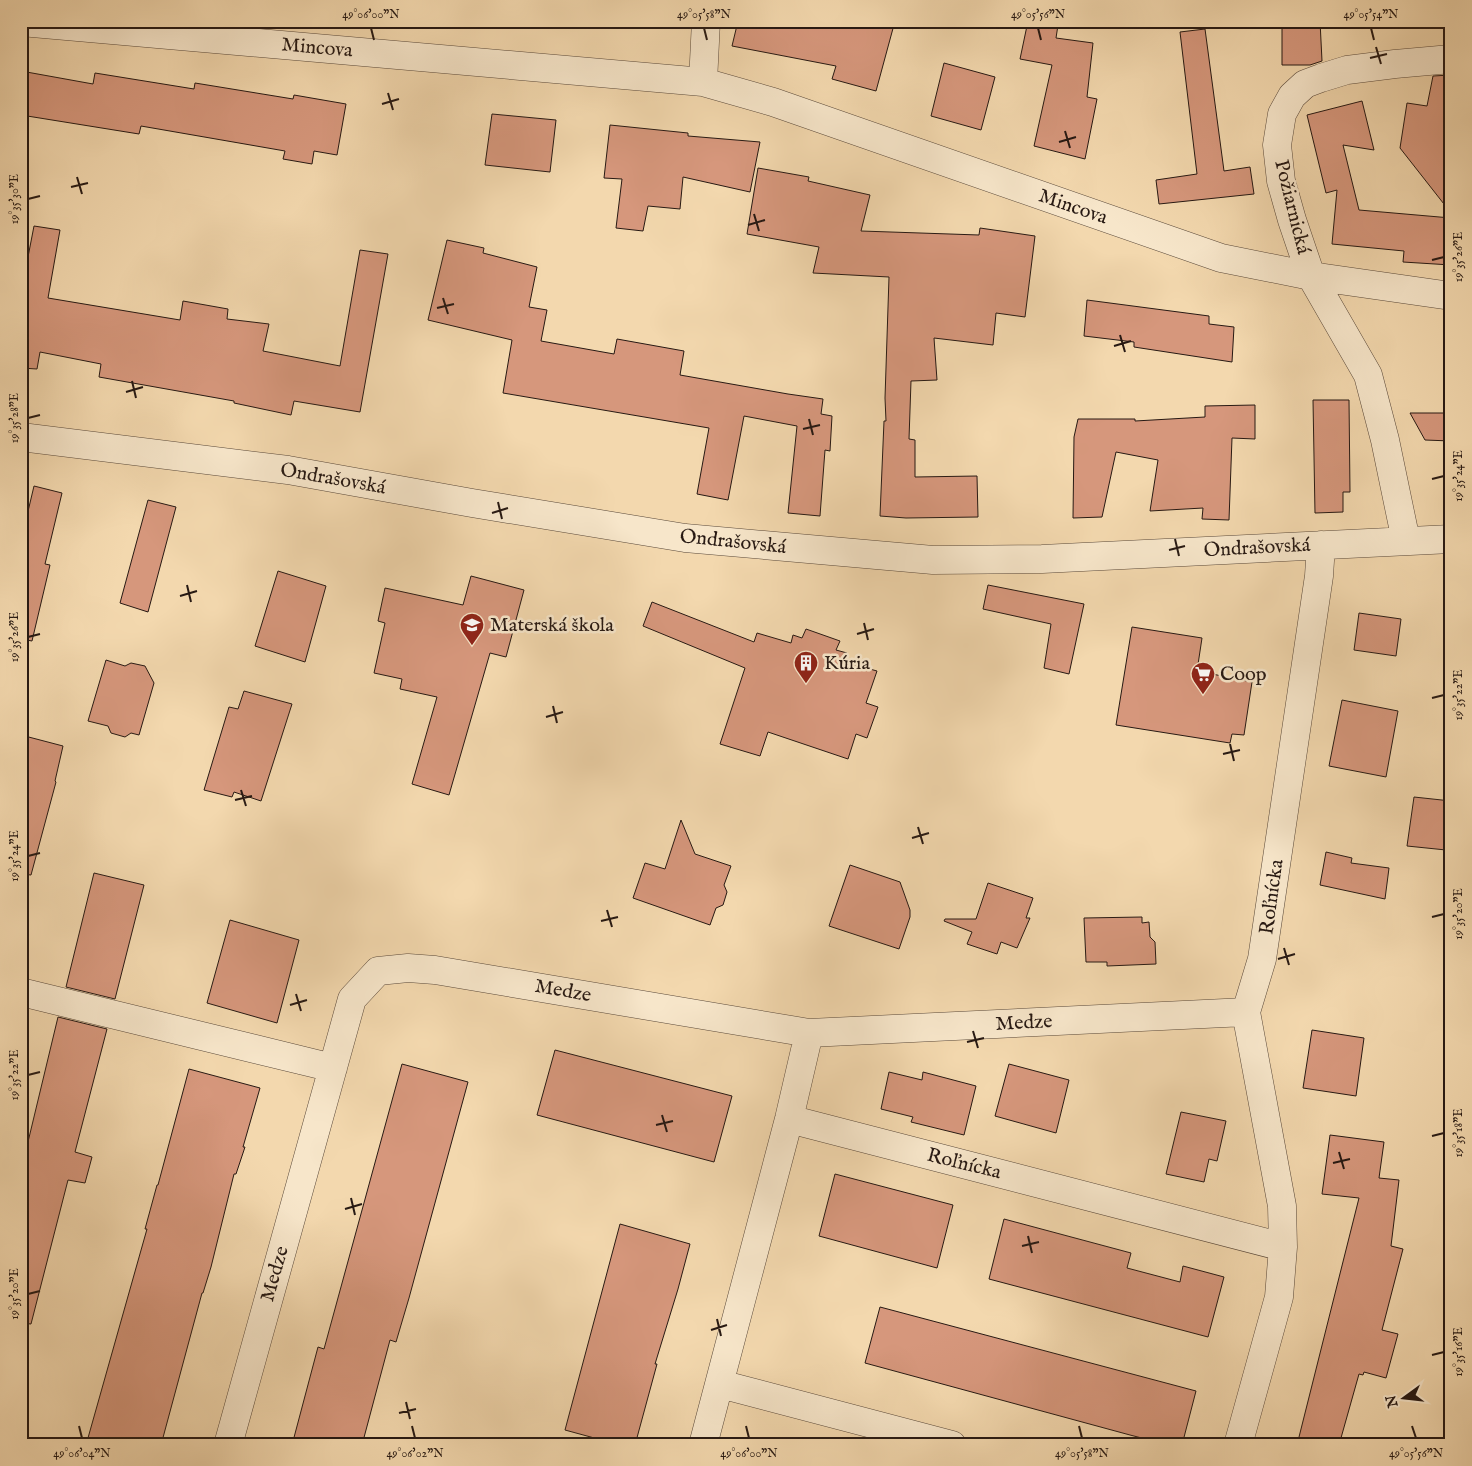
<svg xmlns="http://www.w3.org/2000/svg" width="1472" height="1466" font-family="'IM FELL English',serif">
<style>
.building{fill:#d6977c;stroke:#271913}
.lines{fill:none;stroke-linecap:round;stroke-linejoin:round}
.minor-casing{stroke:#5a493a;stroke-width:29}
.minor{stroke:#f7e6ca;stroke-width:28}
.ticks{fill:none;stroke:#271913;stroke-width:2}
.labels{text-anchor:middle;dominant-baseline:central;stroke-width:5;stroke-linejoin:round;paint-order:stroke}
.street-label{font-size:20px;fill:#271913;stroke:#f7e6ca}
.poi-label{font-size:20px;fill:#271913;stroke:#f7e6ca;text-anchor:start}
.neatline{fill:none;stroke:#271913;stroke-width:2}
.ticks-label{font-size:12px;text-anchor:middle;fill:#271913}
</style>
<rect width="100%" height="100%" fill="#f3d8ae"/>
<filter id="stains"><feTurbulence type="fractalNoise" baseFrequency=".004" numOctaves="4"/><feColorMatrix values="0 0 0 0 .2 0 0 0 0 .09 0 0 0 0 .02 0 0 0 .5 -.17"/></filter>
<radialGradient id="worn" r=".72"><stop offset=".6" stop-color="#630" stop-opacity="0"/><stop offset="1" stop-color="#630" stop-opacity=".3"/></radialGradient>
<path class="building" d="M 738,21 L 895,21 L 876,91 L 832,79 L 836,66 L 732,46 Z
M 1028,21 L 1041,21 L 1058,25 L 1056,38 L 1093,43 L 1087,97 L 1097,99 L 1085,159 L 1034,146 L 1052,65 L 1020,59 Z
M 1282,21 L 1320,21 L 1322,61 L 1310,65 L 1282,65 Z
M 1205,29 L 1224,171 L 1250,167 L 1254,194 L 1159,204 L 1156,180 L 1197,174 L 1180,32 Z
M 944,63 L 995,77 L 981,130 L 931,116 Z
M 21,71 L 93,84 L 95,73 L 194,89 L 195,83 L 293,99 L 294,95 L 346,104 L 337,155 L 314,151 L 312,164 L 283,159 L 285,151 L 141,126 L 139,134 L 21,115 Z
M 1451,75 L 1451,213 L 1400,148 L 1407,103 L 1427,106 L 1433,76 Z
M 1362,101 L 1374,150 L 1343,145 L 1359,210 L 1451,218 L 1451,265 L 1403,262 L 1404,251 L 1332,244 L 1337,190 L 1326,193 L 1307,115 Z
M 492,114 L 556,120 L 550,172 L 485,165 Z
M 610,125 L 688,133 L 688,136 L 760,142 L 750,192 L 683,177 L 680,209 L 648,206 L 643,231 L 616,228 L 622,179 L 604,178 Z
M 758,168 L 809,177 L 808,181 L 870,195 L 861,231 L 979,235 L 980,228 L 1035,236 L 1025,317 L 996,313 L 993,345 L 934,338 L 937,380 L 911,381 L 909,439 L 915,440 L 915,477 L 977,476 L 978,517 L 906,518 L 880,516 L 884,421 L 886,421 L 885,398 L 889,277 L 813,273 L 819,247 L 747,234 Z
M 34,226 L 60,230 L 48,298 L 180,320 L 183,301 L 228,309 L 227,319 L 269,324 L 263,351 L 340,366 L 360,250 L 388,254 L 360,412 L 294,401 L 291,415 L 234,403 L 234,401 L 99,377 L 101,364 L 40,352 L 37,369 L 21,368 L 21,293 Z
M 447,240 L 484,248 L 483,253 L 537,267 L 529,307 L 547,310 L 541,341 L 614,354 L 617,339 L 684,351 L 680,375 L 788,394 L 823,399 L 821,414 L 832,416 L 830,451 L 825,450 L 820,516 L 788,513 L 797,426 L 744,416 L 728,500 L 697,494 L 709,428 L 503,393 L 512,340 L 428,320 Z
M 1087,300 L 1209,316 L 1209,324 L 1234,327 L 1232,362 L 1134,347 L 1134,342 L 1084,336 Z
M 1313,400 L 1349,400 L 1350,492 L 1343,492 L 1343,512 L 1315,513 Z
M 1255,405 L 1255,439 L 1232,438 L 1229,520 L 1202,519 L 1203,508 L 1150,511 L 1158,460 L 1116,452 L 1102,517 L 1073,518 L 1074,437 L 1078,419 L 1135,419 L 1135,421 L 1205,417 L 1205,406 Z
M 1410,413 L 1451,413 L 1451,441 L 1425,440 Z
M 34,486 L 62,493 L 45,564 L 50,565 L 32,641 L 21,639 L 21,541 Z
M 148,500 L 176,507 L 148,612 L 120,603 Z
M 278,571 L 326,586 L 305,662 L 255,646 Z
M 471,576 L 524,590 L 506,657 L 490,653 L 449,795 L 412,784 L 437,697 L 400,689 L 402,679 L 374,673 L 385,623 L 378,621 L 385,588 L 463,605 Z
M 988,585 L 1084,604 L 1069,674 L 1044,668 L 1051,624 L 983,609 Z
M 652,602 L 754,642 L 757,633 L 791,643 L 793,635 L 802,638 L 806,629 L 840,641 L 836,650 L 847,653 L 845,662 L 877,671 L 866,703 L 878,707 L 867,738 L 856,734 L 848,759 L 768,732 L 760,756 L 720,744 L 745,668 L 643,626 Z
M 1359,613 L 1401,619 L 1396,656 L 1354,650 Z
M 1132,627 L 1202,638 L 1197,671 L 1252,682 L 1244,735 L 1232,734 L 1230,743 L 1116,725 Z
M 106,660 L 125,666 L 131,663 L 145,666 L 154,683 L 139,735 L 131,733 L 125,737 L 111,733 L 108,726 L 88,721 Z
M 244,691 L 292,704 L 261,801 L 234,792 L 232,797 L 204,790 L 229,707 L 238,709 Z
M 1342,700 L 1398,711 L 1386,777 L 1329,766 Z
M 21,735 L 63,746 L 55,781 L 56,782 L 31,875 L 21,874 Z
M 1414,797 L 1451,801 L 1451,817 L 1446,850 L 1407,846 Z
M 681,820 L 695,854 L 731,866 L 724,885 L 727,892 L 723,905 L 716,908 L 710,925 L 633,898 L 645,863 L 665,869 Z
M 1326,852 L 1352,858 L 1351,863 L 1389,868 L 1385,899 L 1320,885 Z
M 850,865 L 900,882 L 910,910 L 910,917 L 899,949 L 829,926 Z
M 94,873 L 144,885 L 115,999 L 66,987 Z
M 988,883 L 1033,898 L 1026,918 L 1030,918 L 1017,948 L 1001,942 L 997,954 L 967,944 L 972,932 L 944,921 L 945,919 L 976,919 Z
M 1142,917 L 1142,923 L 1149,922 L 1150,937 L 1155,942 L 1156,964 L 1107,966 L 1107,962 L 1086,962 L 1084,918 Z
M 230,920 L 299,940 L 277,1023 L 207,1003 Z
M 58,1017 L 107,1029 L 75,1152 L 92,1157 L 85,1183 L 68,1180 L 31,1324 L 21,1323 L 21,1171 Z
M 1312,1030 L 1364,1038 L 1356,1096 L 1303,1088 Z
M 555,1050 L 732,1096 L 714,1162 L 537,1115 Z
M 402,1064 L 468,1082 L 409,1298 L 396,1342 L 390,1340 L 362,1445 L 292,1445 L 318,1347 L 324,1349 Z
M 1009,1064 L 1069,1080 L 1056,1133 L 995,1116 Z
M 189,1069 L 260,1088 L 243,1147 L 245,1147 L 236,1174 L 234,1174 L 211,1267 L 203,1293 L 202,1293 L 161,1445 L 86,1445 L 147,1229 L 145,1229 L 157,1185 L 158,1185 Z
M 889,1072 L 922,1080 L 923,1072 L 976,1086 L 964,1135 L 911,1122 L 913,1117 L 881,1109 Z
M 1181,1112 L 1226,1121 L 1217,1161 L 1209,1159 L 1204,1182 L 1166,1174 Z
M 1330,1135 L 1384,1142 L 1379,1178 L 1399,1180 L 1391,1246 L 1403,1249 L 1382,1330 L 1398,1334 L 1386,1378 L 1364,1372 L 1363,1375 L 1359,1374 L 1339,1445 L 1297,1445 L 1359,1198 L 1322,1194 Z
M 835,1174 L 953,1205 L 937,1268 L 819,1236 Z
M 1004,1219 L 1131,1253 L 1127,1268 L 1180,1282 L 1183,1266 L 1224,1277 L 1208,1337 L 989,1279 Z
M 620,1224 L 690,1244 L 678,1289 L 655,1364 L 657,1364 L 635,1445 L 620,1445 L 565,1430 Z
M 880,1307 L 1196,1391 L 1182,1445 L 1169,1445 L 1130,1435 L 865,1363 Z"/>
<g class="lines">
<defs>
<path id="minor" d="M 21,22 L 703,82 L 773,102 L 1221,258 L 1311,276 L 1451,296
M 703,82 L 706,21
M 21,437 L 288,470 L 472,503 L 685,538 L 933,560 L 1042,559 L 1451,539
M 1406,541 L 1385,440 L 1368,375 L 1311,276 L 1292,220 L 1281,181 L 1277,145 L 1282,114 L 1292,96 L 1305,84 L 1321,78 L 1347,70 L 1395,64 L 1451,59
M 21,992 L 333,1068
M 789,1119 L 1283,1247
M 720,1384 L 952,1445
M 228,1445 L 352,999 L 378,971 L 408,968 L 435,970 L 809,1033 L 1246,1012
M 703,1445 L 789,1119 L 809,1033
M 1238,1445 L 1279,1297 L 1283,1247 L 1282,1206 L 1246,1012 L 1262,959 L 1319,576 L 1321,545"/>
</defs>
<use href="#minor" class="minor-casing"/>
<use href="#minor" class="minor"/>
</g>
<path class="ticks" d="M 371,28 L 374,40M 704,28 L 707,40M 1038,28 L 1041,40M 1371,28 L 1374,40M 1376,47 L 1381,64M 1370,58 L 1387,54M 388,93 L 393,110M 382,104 L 399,99M 1065,131 L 1070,148M 1059,142 L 1076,137M 77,177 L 82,194M 71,187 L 88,183M 28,199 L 40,196M 754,214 L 759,231M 748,225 L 765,220M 1432,260 L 1444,257M 443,298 L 448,314M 437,308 L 454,304M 1120,335 L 1125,352M 1114,346 L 1131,341M 132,381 L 136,398M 126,392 L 143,387M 28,418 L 40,415M 809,419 L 813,435M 803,429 L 820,425M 1432,479 L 1444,476M 498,502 L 502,519M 492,513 L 508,508M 1175,539 L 1179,556M 1169,550 L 1185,546M 187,585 L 191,602M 180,596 L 197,591M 864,623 L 868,640M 857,634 L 874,629M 28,637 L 40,634M 1432,698 L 1444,695M 553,706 L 557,723M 546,717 L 563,712M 1230,744 L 1234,761M 1223,754 L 1240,750M 241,790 L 246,806M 235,800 L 252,796M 918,827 L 923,844M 912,838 L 929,833M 28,856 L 40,853M 607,910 L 612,927M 1432,917 L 1444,914M 601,921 L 618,917M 1284,948 L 1289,965M 1278,959 L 1295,954M 296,994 L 301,1011M 290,1005 L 307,1000M 973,1031 L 978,1048M 967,1042 L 984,1038M 28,1075 L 40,1072M 662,1115 L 667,1132M 656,1125 L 673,1121M 1432,1136 L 1444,1133M 1339,1152 L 1344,1169M 1333,1163 L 1350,1159M 351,1198 L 355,1215M 345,1209 L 362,1204M 1028,1236 L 1032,1253M 1022,1246 L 1039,1242M 28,1294 L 40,1291M 717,1319 L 721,1336M 711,1330 L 727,1325M 1432,1355 L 1444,1352M 406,1402 L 410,1419M 399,1413 L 416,1409M 79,1426 L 82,1438M 412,1426 L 415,1438M 746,1426 L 749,1438M 1079,1426 L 1082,1438M 1412,1426 L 1416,1438"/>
<defs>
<symbol id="school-pin" viewBox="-11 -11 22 30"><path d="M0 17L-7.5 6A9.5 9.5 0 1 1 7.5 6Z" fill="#8f2418" stroke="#f7e6ca"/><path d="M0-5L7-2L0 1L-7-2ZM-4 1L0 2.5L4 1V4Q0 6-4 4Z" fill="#fff"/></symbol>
<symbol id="building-pin" viewBox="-11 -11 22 30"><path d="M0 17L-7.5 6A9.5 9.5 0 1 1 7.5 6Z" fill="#8f2418" stroke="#f7e6ca"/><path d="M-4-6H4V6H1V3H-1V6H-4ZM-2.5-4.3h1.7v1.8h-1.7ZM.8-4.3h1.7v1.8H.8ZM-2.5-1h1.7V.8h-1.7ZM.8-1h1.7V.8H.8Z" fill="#fff"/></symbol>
<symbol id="supermarket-pin" viewBox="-11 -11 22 30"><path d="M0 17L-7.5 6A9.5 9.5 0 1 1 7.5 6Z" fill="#8f2418" stroke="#f7e6ca"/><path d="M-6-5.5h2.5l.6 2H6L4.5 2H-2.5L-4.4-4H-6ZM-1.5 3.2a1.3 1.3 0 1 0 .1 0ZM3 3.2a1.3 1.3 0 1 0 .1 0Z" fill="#fff"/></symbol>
</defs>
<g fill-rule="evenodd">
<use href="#school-pin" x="458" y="611" width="28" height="38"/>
<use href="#building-pin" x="792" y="649" width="28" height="38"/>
<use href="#supermarket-pin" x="1189" y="660" width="28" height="38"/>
</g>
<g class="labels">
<g class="street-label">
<text transform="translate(317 48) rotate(5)">Mincova</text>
<text transform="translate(1073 207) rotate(19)">Mincova</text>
<text transform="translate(1292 207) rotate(76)">Požiarnická</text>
<text transform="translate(333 479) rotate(10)">Ondrašovská</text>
<text transform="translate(733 542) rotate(6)">Ondrašovská</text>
<text transform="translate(1257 548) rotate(-3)">Ondrašovská</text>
<text transform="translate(1272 897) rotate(-82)">Roľnícka</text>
<text transform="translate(563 991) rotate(10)">Medze</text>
<text transform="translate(1024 1023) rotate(-3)">Medze</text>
<text transform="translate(964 1164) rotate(14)">Roľnícka</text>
<text transform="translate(275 1274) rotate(-74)">Medze</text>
</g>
<g class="poi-label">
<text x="490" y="625">Materská škola</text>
<text x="824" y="663">Kúria</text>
<text x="1220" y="674">Coop</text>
</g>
</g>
<rect width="1472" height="1466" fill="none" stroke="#f3d8ae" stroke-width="55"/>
<g transform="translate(1404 1398) rotate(255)" stroke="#f7e6ca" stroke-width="4" paint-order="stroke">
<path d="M0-4L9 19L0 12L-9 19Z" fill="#271913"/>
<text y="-8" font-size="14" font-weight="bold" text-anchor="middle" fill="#271913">N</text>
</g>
<rect x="28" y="28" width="1416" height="1410" class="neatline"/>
<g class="ticks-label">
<text x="371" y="18">49°06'00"N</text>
<text x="704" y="18">49°05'58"N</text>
<text x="1038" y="18">49°05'56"N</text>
<text x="1371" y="18">49°05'54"N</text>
<text transform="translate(14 199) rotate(-90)" y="4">19°35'30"E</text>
<text transform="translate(1458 257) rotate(-90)" y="4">19°35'26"E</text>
<text transform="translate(14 418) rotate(-90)" y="4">19°35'28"E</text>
<text transform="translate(1458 476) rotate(-90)" y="4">19°35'24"E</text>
<text transform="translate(14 637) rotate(-90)" y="4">19°35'26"E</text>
<text transform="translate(1458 695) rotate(-90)" y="4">19°35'22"E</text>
<text transform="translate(14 856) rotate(-90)" y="4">19°35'24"E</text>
<text transform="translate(1458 914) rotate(-90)" y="4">19°35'20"E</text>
<text transform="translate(14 1075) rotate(-90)" y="4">19°35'22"E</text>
<text transform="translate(1458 1133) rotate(-90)" y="4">19°35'18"E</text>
<text transform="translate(14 1294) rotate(-90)" y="4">19°35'20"E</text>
<text transform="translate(1458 1352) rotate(-90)" y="4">19°35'16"E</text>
<text x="82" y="1457">49°06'04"N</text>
<text x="415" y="1457">49°06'02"N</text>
<text x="749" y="1457">49°06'00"N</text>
<text x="1082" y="1457">49°05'58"N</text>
<text x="1416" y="1457">49°05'56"N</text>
</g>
<rect width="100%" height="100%" filter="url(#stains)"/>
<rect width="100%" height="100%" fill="url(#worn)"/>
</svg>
